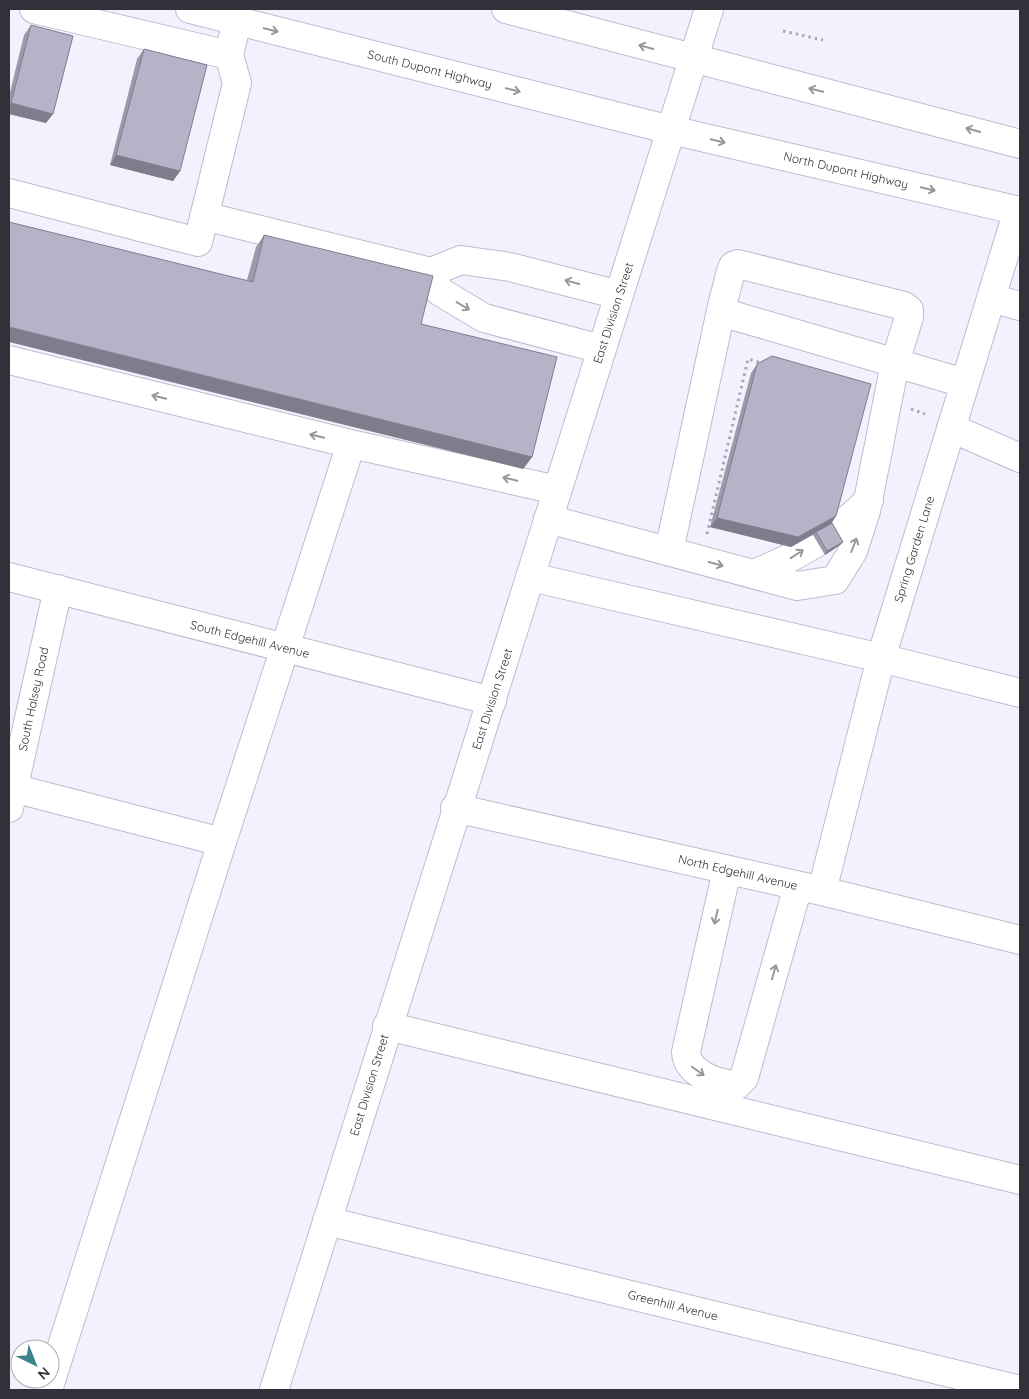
<svg xmlns="http://www.w3.org/2000/svg" width="1029" height="1399" font-family="Quicksand,sans-serif">
<style>
.lines{fill:none;stroke-linecap:round;stroke-linejoin:round}
.minor-casing{stroke:#bebbd1;stroke-width:30}
.major-casing{stroke:#bebbd1;stroke-width:30}
.highway-casing{stroke:#bebbd1;stroke-width:30}
.path{stroke:#aaa8b3;stroke-width:3;stroke-dasharray:2.5 4;stroke-linecap:butt}
.minor{stroke:#fff;stroke-width:28}
.major{stroke:#fff;stroke-width:28}
.highway{stroke:#fff;stroke-width:28}
.wall{fill:#9d9aac}
.shaded-wall{fill:#7f7d8c}
.building{fill:#b6b3c8;stroke:#7f7d8c}
.oneway{stroke:#98989c}
.labels{text-anchor:middle;dominant-baseline:central;stroke-width:4.5;stroke-linejoin:round;paint-order:stroke}
.street-label{font-size:12px;fill:#323039;stroke:#fff}
</style>
<rect width="100%" height="100%" fill="#f3f1fe"/>
<g class="lines">
<defs>
<path id="minor" d="M 34,9 L 229,55
M 9,193 L 198,242 L 237,83 L 229,55 L 237,21
M 204,216 L 431,272 L 461,260 L 510,267 L 619,295
M 431,272 L 439,291 L 484,318 L 601,349
M 991,298 L 1020,306
M 9,360 L 351,444 L 557,490
M 951,428 L 1020,458
M 548,519 L 797,586 L 835,580 L 853,551 L 866,511 L 895,363 L 909,317 L 909,310 L 904,306 L 738,264 L 733,266 L 731,271 L 722,306 L 728,314 C 807,337 886,360 964,383
M 669,551 L 722,306
M 753,574 C 796,558 836,533 869,500
M 9,577 L 492,701
M 531,577 L 881,658 L 1020,693
M 9,787 L 222,842
M 9,808 L 58,589
M 455,808 L 822,891 L 1020,940
M 727,870 L 686,1052 C 687,1074 718,1084 737,1085 L 744,1078 L 798,886
M 822,891 L 881,658 L 1018,210
M 387,1026 L 1020,1180
M 327,1221 L 1020,1390
M 48,1390 L 222,842 L 351,444"/>
<path id="major" d="M 274,1390 L 671,130"/>
<path id="highway" d="M 190,9 L 671,130 L 1020,211
M 506,9 L 1020,144
M 671,130 L 709,9"/>
</defs>
<use href="#minor" class="minor-casing"/>
<use href="#major" class="major-casing"/>
<use href="#highway" class="highway-casing"/>
<path class="path" d="M 783,31 L 823,40
M 911,409 L 925,414
M 707,534 L 748,359 L 762,363"/>
<use href="#minor" class="minor"/>
<use href="#major" class="major"/>
<use href="#highway" class="highway"/>
</g>
<path class="wall" d="M 31,25 L 46,123 L 9,114 L 9,96 L 24,35 Z
M 144,49 L 180,171 L 173,181 L 110,165 L 137,59 Z
M 264,235 L 421,324 L 532,457 L 523,469 L 247,280 L 256,247 Z
M 757,364 L 836,516 L 832,523 L 843,542 L 840,545 L 825,555 L 813,535 L 814,534 L 791,547 L 710,527 L 751,373 Z"/>
<path class="shaded-wall" d="M 11,103 L 53,114 L 46,123 L 9,114 L 9,107 Z
M 116,155 L 180,171 L 173,181 L 110,165 Z
M 9,327 L 532,457 L 523,469 L 9,342 Z
M 836,516 L 829,526 L 816,532 L 814,534 L 791,547 L 710,527 L 717,518 Z
M 843,542 L 840,545 L 825,555 L 827,551 Z"/>
<path class="building" d="M 31,25 L 73,36 L 53,114 L 11,103 Z
M 144,49 L 207,65 L 180,171 L 116,155 Z
M 9,222 L 253,282 L 264,235 L 433,276 L 421,324 L 557,357 L 532,457 L 9,327 Z
M 772,356 L 871,384 L 836,516 L 798,537 L 717,518 L 757,364 Z
M 832,523 L 843,542 L 827,551 L 816,532 Z"/>
<defs><path id="oneway-shaft" d="M-6 0H5M1.5-3L5.5 0L1.5 3" fill="none" stroke-width="1.6" stroke-linecap="round" stroke-linejoin="round" transform="scale(1.25)"/></defs>
<g class="oneway">
<use href="#oneway-shaft" transform="translate(271 30) rotate(14)"/>
<use href="#oneway-shaft" transform="translate(646 47) rotate(-165)"/>
<use href="#oneway-shaft" transform="translate(513 90) rotate(14)"/>
<use href="#oneway-shaft" transform="translate(816 90) rotate(-166)"/>
<use href="#oneway-shaft" transform="translate(973 130) rotate(-164)"/>
<use href="#oneway-shaft" transform="translate(718 141) rotate(13)"/>
<use href="#oneway-shaft" transform="translate(928 189) rotate(13)"/>
<use href="#oneway-shaft" transform="translate(572 282) rotate(-165)"/>
<use href="#oneway-shaft" transform="translate(463 306) rotate(31)"/>
<use href="#oneway-shaft" transform="translate(159 397) rotate(-166)"/>
<use href="#oneway-shaft" transform="translate(317 436) rotate(-166)"/>
<use href="#oneway-shaft" transform="translate(510 479) rotate(-167)"/>
<use href="#oneway-shaft" transform="translate(854 545) rotate(-69)"/>
<use href="#oneway-shaft" transform="translate(797 554) rotate(-33)"/>
<use href="#oneway-shaft" transform="translate(716 564) rotate(15)"/>
<use href="#oneway-shaft" transform="translate(716 917) rotate(103)"/>
<use href="#oneway-shaft" transform="translate(774 972) rotate(-74)"/>
<use href="#oneway-shaft" transform="translate(698 1071) rotate(35)"/>
</g>
<g class="labels">
<g class="street-label">
<text transform="translate(430 69) rotate(14)">South Dupont Highway</text>
<text transform="translate(846 170) rotate(13)">North Dupont Highway</text>
<text transform="translate(613 313) rotate(-72)">East Division Street</text>
<text transform="translate(914 549) rotate(-73)">Spring Garden Lane</text>
<text transform="translate(250 639) rotate(14)">South Edgehill Avenue</text>
<text transform="translate(33 699) rotate(-78)">South Halsey Road</text>
<text transform="translate(492 699) rotate(-72)">East Division Street</text>
<text transform="translate(738 872) rotate(13)">North Edgehill Avenue</text>
<text transform="translate(369 1085) rotate(-73)">East Division Street</text>
<text transform="translate(673 1305) rotate(14)">Greenhill Avenue</text>
</g>
</g>
<rect width="1029" height="1399" fill="none" stroke="#323039" stroke-width="20"/>
<g transform="translate(35 1364) rotate(137)"><circle r="24" fill="#ffffff" stroke="#adacb0"/>
<path d="M0-4L9 19L0 12L-9 19Z" fill="#3c848a"/>
<text y="-8" font-size="14" font-weight="bold" text-anchor="middle" fill="#323039">N</text>
</g>
</svg>
